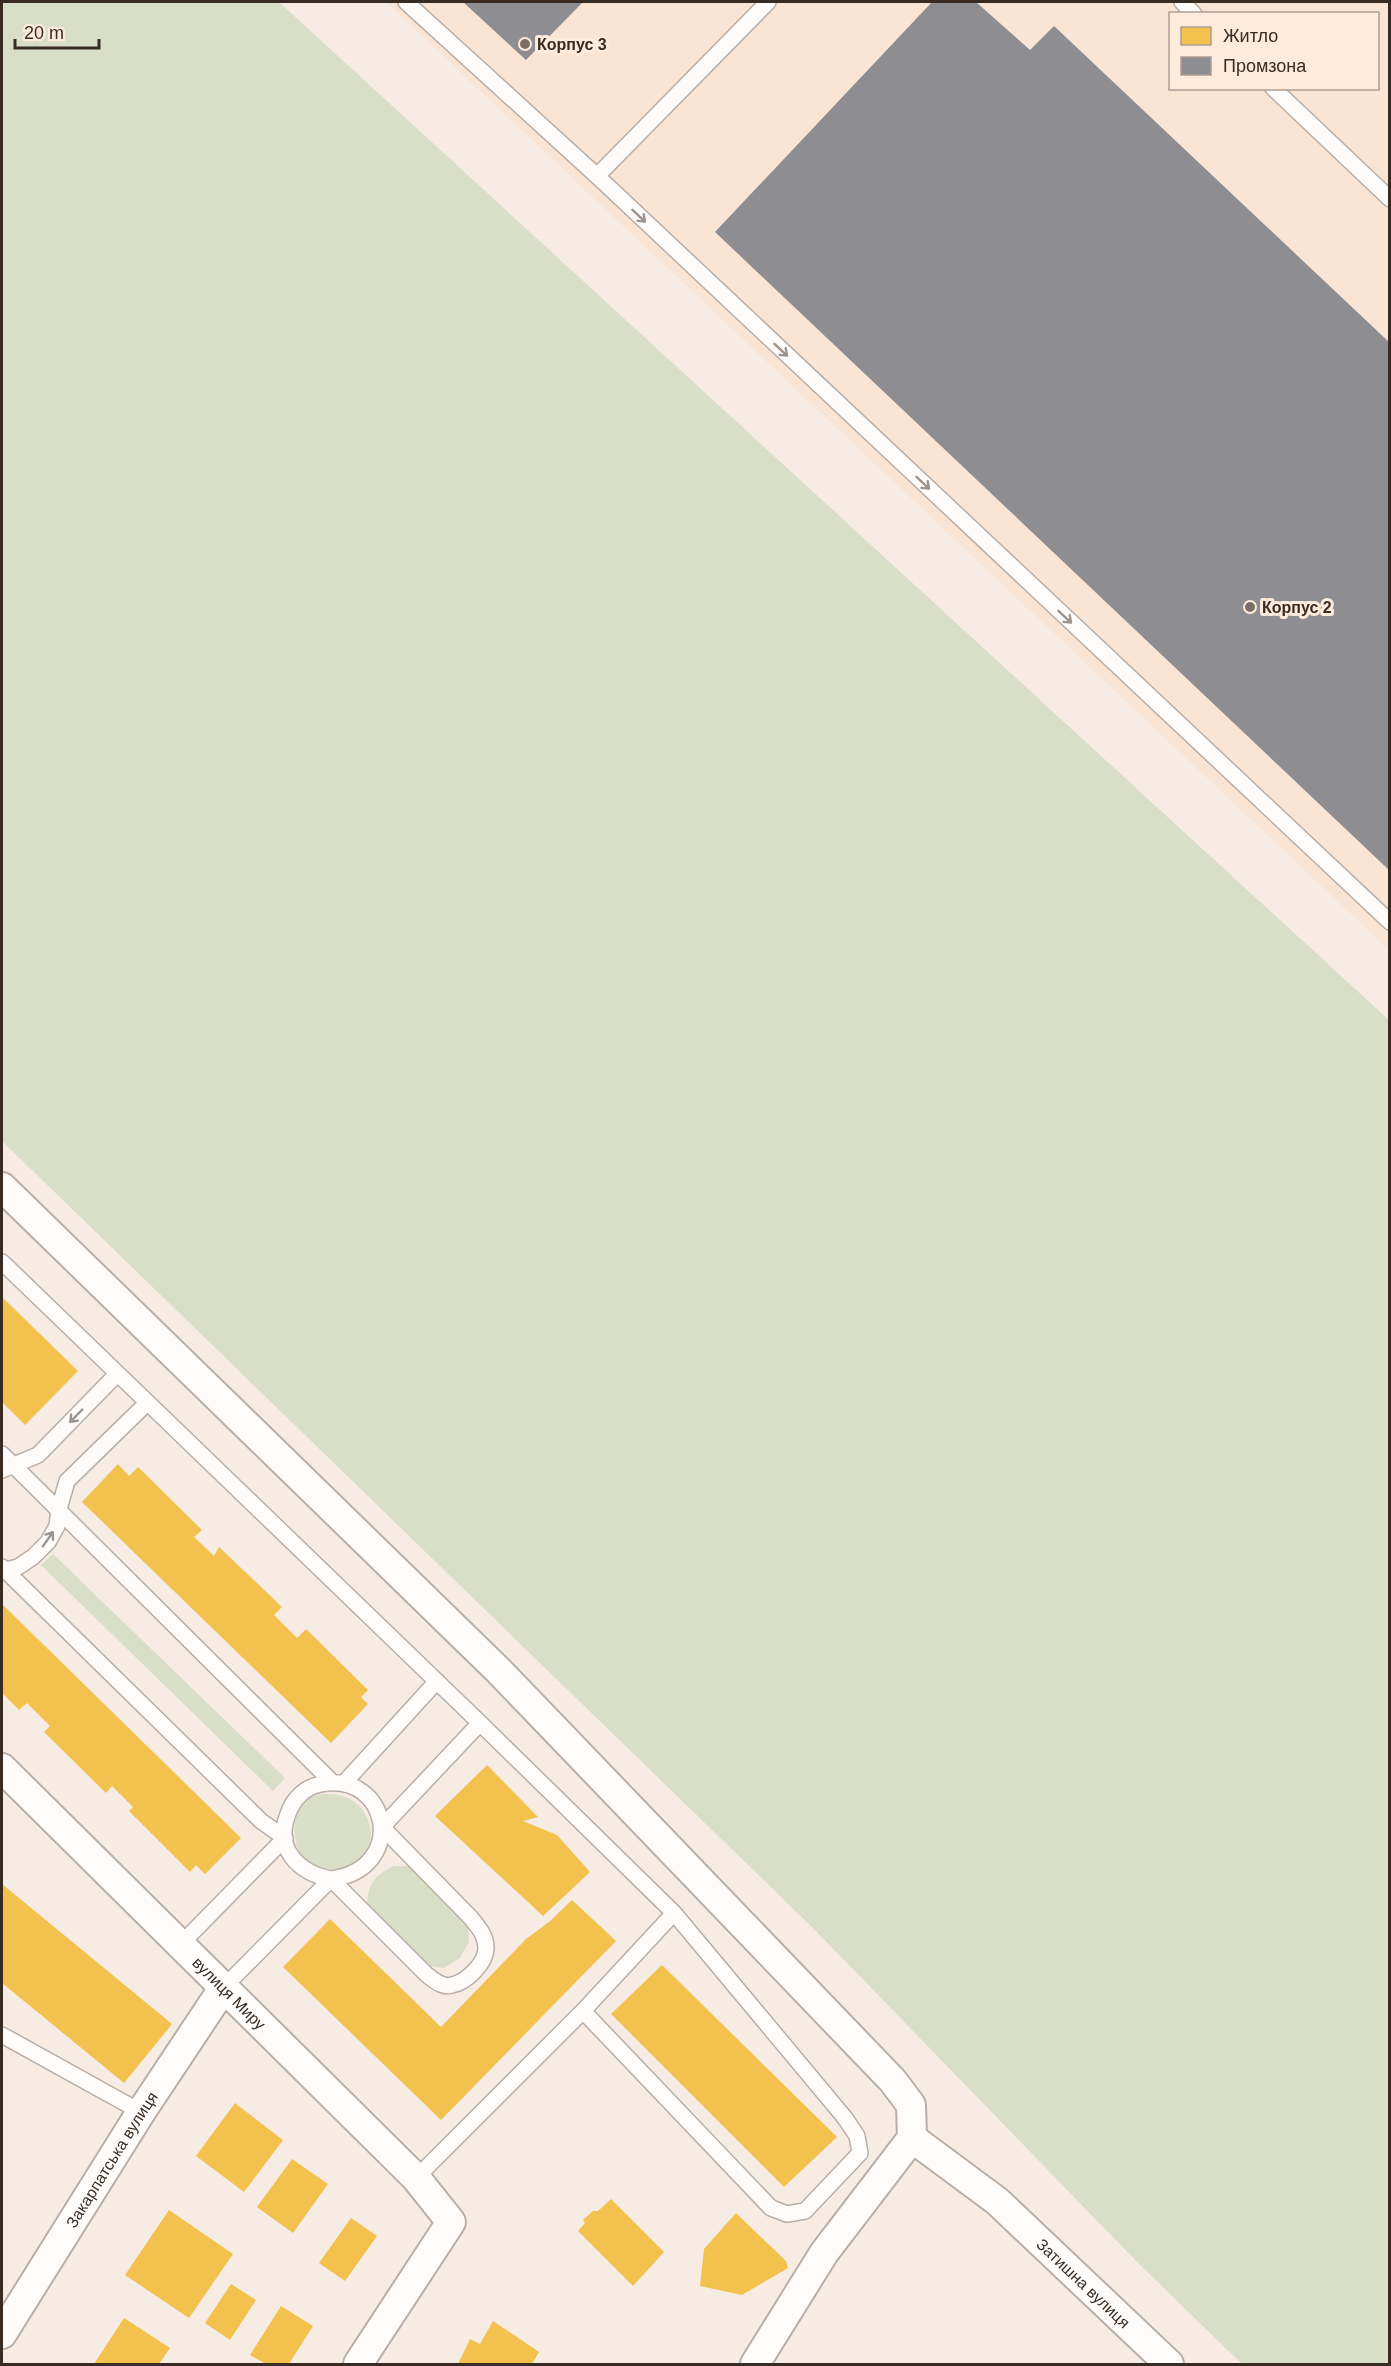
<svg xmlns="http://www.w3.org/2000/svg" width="1391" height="2366" font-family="Arial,sans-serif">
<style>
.built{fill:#fae4d4;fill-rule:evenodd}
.green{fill:#d9dfc7}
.homes{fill:#f2c14e}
.industry{fill:#8d8d92}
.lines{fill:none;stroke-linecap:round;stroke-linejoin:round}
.lane-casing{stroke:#b8aea7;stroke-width:18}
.street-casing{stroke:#b8aea7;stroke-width:32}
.lane{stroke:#fefcfb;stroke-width:15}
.street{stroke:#fefcfb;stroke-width:28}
.oneway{stroke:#9b948e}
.poi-dot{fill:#7a6f66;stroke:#feebdc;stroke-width:2}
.labels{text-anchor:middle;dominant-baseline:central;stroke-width:6;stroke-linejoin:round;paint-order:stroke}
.poi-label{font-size:16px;font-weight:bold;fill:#382b22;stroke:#feebdc;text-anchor:start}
.street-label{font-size:16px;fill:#382b22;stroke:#feebdc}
</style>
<rect width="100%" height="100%" fill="#f6ece4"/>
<path class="built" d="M 386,2 L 1389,2 L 1389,950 ZM 1170,14 L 1378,14 L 1378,88 L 1170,88 Z"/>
<path class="green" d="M 2,2 L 279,2 L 1389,1020 L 1389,2364 L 1242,2364 L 1139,2264 L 813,1928 L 2,1141 Z
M 53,1554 L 285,1778 L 273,1791 L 41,1565 Z
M 321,1794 C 330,1794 340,1794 348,1798 C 366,1806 377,1831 367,1849 C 356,1869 331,1874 311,1864 C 290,1853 289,1813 308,1799 C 311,1797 317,1796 321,1794 Z
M 394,1866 L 410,1866 L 468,1924 L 469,1942 L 460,1958 L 444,1968 L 429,1966 L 367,1907 C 368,1884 373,1876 394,1866 Z"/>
<path class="homes" d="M 2,1297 L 78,1371 L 25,1425 L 2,1402 Z
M 118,1464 L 129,1476 L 138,1467 L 202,1530 L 194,1537 L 214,1556 L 219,1547 L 282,1607 L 274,1615 L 297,1638 L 306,1629 L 368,1690 L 361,1697 L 368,1704 L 331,1743 L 82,1502 Z
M 2,1604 L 241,1838 L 205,1874 L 196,1865 L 190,1872 L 129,1811 L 133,1807 L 112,1786 L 106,1793 L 44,1732 L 50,1726 L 27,1703 L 19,1710 L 2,1693 Z
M 487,1765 L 538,1817 L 523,1821 L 557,1835 L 590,1872 L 543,1916 L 435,1816 Z
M 2,1884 L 172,2024 L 124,2083 L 2,1983 Z
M 572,1900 L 616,1941 L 441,2120 L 283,1967 L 330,1919 L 441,2027 L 526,1939 L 549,1922 Z
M 662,1965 L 837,2137 L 784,2187 L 611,2014 Z
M 235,2103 L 283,2140 L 244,2192 L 196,2156 Z
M 292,2159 L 328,2184 L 293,2233 L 257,2207 Z
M 611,2199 L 664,2252 L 633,2286 L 578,2231 L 585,2223 L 583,2220 L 593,2211 L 598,2211 Z
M 169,2210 L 233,2254 L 189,2318 L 125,2275 Z
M 736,2213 L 786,2261 L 788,2268 L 742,2295 L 700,2286 L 704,2249 Z
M 351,2218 L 377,2236 L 345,2281 L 319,2263 Z
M 231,2284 L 256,2300 L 230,2340 L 205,2323 Z
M 281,2306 L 313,2326 L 289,2364 L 266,2364 L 250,2355 Z
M 124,2318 L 170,2348 L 159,2364 L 94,2364 Z
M 493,2321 L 539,2352 L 532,2364 L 458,2364 L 470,2339 L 480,2344 Z"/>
<path class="industry" d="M 463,2 L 583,2 L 526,60 Z
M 932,2 L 976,2 L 1030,50 L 1054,26 L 1390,343 L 1390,871 L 715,232 Z"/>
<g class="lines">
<defs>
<path id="lane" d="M 406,2 L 597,176 L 1390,922
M 1182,2 L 1194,14
M 1273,88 L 1390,199
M 597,176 L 768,2
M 2,1262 L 480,1723 L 674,1913 L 845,2118 L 857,2136 L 860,2153 L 805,2211 L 787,2214 L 771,2208 L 583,2011
M 2,1454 L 332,1782
M 2,1470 L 38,1455 L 117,1374
M 2,1567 L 261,1821 L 285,1838 L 181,1944
M 2,1571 L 18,1567 L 33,1557 L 48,1542 L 57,1526 L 59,1509 L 67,1481 L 147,1403
M 344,1783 L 437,1681
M 224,1987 L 331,1879 C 408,1869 390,1771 321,1784 C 305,1787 293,1799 288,1814 C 274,1849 299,1873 331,1879 L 427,1975 C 434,1980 442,1988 452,1985 C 467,1982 486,1963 486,1948 C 486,1935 478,1927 471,1918 L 382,1827 L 480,1723
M 2,2035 L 141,2112
M 416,2178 L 583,2011 L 674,1913"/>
<g id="street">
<path d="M 2,1187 L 499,1671 L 893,2081 L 911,2105 L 912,2138 L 824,2253 L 755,2364"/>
<path id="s1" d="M 2,1768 L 416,2178 L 451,2222 L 358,2364"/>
<path id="s2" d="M 912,2138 L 997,2201 L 1169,2364"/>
<path id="s3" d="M 2,2334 L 141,2112 L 224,1987"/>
</g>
</defs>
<use href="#lane" class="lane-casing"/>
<use href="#street" class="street-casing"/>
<use href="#lane" class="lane"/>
<use href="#street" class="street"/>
</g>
<defs><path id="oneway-shaft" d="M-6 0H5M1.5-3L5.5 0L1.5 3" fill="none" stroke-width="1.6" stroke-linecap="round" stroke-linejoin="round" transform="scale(1.5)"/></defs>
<g class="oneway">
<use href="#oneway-shaft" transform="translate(639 216) rotate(43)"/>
<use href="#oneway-shaft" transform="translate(781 350) rotate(43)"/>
<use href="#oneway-shaft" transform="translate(923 483) rotate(43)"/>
<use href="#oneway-shaft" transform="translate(1065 617) rotate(43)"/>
<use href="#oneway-shaft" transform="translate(76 1416) rotate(134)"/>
<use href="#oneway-shaft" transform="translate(48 1539) rotate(-55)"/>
</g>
<g class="poi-dot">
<circle cx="525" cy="44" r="6"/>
<circle cx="1250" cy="607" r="6"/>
</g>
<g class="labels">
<g class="poi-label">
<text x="537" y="44">Корпус 3</text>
<text x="1262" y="607">Корпус 2</text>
</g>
<g class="street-label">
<text stroke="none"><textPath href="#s1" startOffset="320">вулиця Миру</textPath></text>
<text stroke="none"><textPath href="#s3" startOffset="206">Закарпатська вулиця</textPath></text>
<text stroke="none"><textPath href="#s2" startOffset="225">Затишна вулиця</textPath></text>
</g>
</g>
<rect width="1391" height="2366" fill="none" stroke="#382b22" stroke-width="6"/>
<rect x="1169" y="12" width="210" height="78" fill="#feebdc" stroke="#af9e92" stroke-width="1.5"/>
<rect x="1181" y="27" width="30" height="18" fill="#f2c14e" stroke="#af9e92" stroke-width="1.5"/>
<text x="1223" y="42" font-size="18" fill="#382b22">Житло</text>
<rect x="1181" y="57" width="30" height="18" fill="#8d8d92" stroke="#af9e92" stroke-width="1.5"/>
<text x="1223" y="72" font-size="18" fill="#382b22">Промзона</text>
<path d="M15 39v9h84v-9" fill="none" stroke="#382b22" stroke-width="3"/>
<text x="24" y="39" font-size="18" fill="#382b22" stroke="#feebdc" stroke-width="4.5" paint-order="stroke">20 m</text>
</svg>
